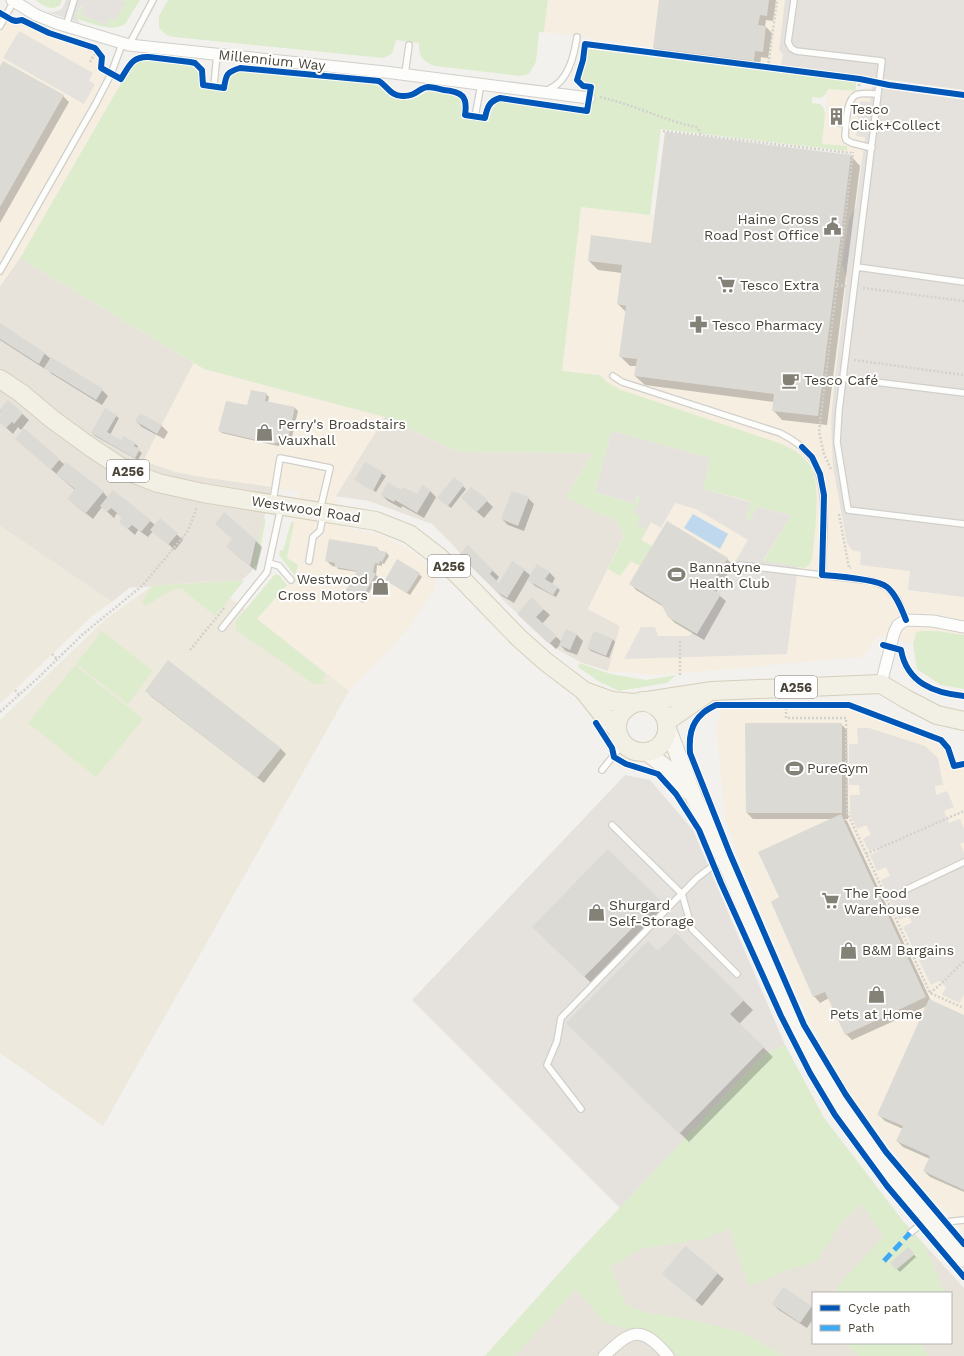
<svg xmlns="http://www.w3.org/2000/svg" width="964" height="1356" font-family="'Work Sans',sans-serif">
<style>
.residential{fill:#e7e3db;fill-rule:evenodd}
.commercial{fill:#f5eee1}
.industrial{fill:#e5e1dd}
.education{fill:#ede9dd}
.green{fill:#deecce}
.parking{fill:#e5e2de}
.water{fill:#bfd8ee}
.shadow{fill:#0003}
.building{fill:#dcdad5}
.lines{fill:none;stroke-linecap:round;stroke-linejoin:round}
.lane-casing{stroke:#d1cfca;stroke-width:8}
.street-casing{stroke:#d1cfca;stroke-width:13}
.secondary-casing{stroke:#d2cec4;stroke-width:18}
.primary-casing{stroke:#d5cebb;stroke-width:20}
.path{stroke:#d3d1cc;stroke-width:2.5;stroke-dasharray:2 2;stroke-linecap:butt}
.lane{stroke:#fdfdfc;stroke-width:5.5}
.street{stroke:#fdfdfc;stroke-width:11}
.secondary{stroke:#f7f6f0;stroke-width:16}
.primary{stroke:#f2efe5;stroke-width:18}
.quiet{stroke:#3fa9f5;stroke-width:5;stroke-dasharray:10 5;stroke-linecap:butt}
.cycleway-casing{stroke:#fff;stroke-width:8}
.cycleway{stroke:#0057b8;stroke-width:6}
.labels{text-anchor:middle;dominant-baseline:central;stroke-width:4;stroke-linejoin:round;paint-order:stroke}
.shield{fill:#fff;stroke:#807c74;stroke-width:1}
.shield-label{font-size:13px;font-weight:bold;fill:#494438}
.street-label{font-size:14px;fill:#494438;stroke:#fff}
.poi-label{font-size:14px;fill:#494438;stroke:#fff;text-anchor:start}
</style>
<rect width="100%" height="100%" fill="#f3f1ed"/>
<path class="residential" d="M 20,258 L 204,369 L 385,417 L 459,452 L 593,453 L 566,497 L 618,522 L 624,536 L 588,609 L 620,626 L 608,671 L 580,662 L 555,648 L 506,603 L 452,544 L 432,524 L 369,501 L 271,487 L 252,571 L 242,580 L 129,588 L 112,602 L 0,526 L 0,286 Z
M 785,1045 L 824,1118 L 903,1221 L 964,1288 L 964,1356 L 485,1356 L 570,1261 L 764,1054 ZM 813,1293 L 951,1293 L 951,1343 L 813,1343 Z"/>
<path class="commercial" d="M 548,0 L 964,0 L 964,90 L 544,32 Z
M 0,16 L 18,26 L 22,24 L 49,36 L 95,50 L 100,56 L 100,61 L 98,68 L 100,69 L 98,73 L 121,86 L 20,258 L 0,286 Z
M 872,87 L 964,100 L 964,689 L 941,685 L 917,669 L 913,644 L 878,636 L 862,657 L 658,675 L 608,671 L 620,626 L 588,609 L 624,536 L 618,522 L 566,497 L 593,453 L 614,387 L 600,375 L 562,371 L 581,207 L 654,216 L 665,132 L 837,154 L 837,150 L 847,151 L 822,144 L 828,89 L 856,91 Z
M 194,362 L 204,369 L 385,417 L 336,496 L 342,527 L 380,535 L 403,546 L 423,561 L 438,574 L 434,590 L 408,629 L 349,691 L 257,619 L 295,576 L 298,565 L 287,558 L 299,491 L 208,478 L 175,472 L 143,461 Z
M 845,709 L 939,742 L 946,751 L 954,770 L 964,768 L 964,1232 L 909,1172 L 853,1099 L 812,1026 L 771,935 L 737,853 L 725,817 L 716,726 L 723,710 Z"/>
<path class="industrial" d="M 625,775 L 650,780 L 693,830 L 785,1045 L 764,1054 L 620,1208 L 412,1000 Z"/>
<path class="education" d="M 0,526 L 112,602 L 93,615 L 0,704 Z
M 209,581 L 349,691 L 103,1126 L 0,1053 L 0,720 L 107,618 L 152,586 Z"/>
<path class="green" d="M 35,0 L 62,0 L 60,5 C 51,12 43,5 35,0 Z
M 124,0 L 140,0 L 125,24 C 112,33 92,23 77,19 C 76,12 79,7 85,5 L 81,15 L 89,20 L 90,18 L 110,18 L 115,21 L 125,2 L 124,1 Z
M 168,0 L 548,0 L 544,32 L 539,32 L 536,62 L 529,74 L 520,76 L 435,66 C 423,62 418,56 419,43 L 396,40 L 392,54 L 383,58 L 174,37 L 166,35 L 159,28 L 159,16 Z
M 588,49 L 856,82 L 856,91 L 828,89 L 826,94 L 821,98 L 812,97 L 812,103 L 820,104 L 823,107 L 825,113 L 822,144 L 847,146 L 847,151 L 661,129 L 650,215 L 581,207 L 562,371 L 600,375 L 607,382 L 621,390 L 779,443 C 791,448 800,453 809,464 C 823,482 814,537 812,559 L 809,565 L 805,568 L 763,562 L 791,515 L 757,507 L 750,520 L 746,518 L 750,501 L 703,489 L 710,458 L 612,431 L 595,492 L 634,504 L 638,496 L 642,497 L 642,517 L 638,524 L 647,530 L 641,540 L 652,546 L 640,566 L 631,561 L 620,576 L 608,569 L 624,536 L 618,522 L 566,497 L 593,453 L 459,452 L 385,417 L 204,369 L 20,258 L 130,68 L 136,63 L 142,60 L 193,65 L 200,73 L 200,88 L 227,92 C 229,80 227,75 241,70 L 373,84 L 381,87 L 390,97 L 403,100 L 418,97 L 428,91 L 452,93 L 458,97 L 461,101 L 463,106 L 462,118 L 489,121 C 491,111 492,104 503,101 L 590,114 L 594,86 L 583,84 L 579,79 L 580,73 L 586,63 Z
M 264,517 L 265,520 L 265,524 L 257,565 L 252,569 Z
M 291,522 L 294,522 L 287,558 L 298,565 L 295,576 L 279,555 L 280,550 L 283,551 Z
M 275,574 L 279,575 L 287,585 L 257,619 L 326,674 L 322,680 L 326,683 L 314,684 L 236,630 L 236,621 Z
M 242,580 L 244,581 L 215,616 L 181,588 C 169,589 158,599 148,605 L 145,605 L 142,602 L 152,586 Z
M 102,631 L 153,671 L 128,704 L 76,664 Z
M 921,631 L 937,631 L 964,635 L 964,689 L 941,685 L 917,669 L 913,644 L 916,633 Z
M 579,663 L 611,674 L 646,680 L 676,675 L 667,683 L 619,691 L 598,681 L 578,667 Z
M 75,665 L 143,719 L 96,777 L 28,723 Z
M 785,1045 L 824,1118 L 903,1221 L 925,1246 L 943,1289 L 941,1293 L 834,1293 L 841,1282 L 884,1236 L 862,1205 L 842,1221 L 816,1262 L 793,1268 L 749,1286 L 729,1229 L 703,1239 L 640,1249 L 611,1267 L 626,1305 L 649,1313 L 692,1320 L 741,1332 L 785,1356 L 676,1356 L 659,1338 L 604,1322 L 576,1289 L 515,1356 L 485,1356 L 570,1261 L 764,1054 Z
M 844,1343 L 921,1343 L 928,1356 L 860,1356 Z"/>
<path class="parking" d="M 66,0 L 122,0 L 126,2 L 115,21 L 110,18 L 105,26 L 91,18 L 89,20 L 81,15 L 85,5 L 79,8 L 77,14 L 77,19 L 80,23 L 48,12 L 54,12 L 62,9 Z
M 785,0 L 964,0 L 964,90 L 781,65 L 783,54 L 779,50 Z
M 19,31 L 93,73 L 89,81 L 95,84 L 84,104 L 3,58 Z
M 872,87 L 964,100 L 964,597 L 908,590 L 910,571 L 860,565 L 861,552 L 852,550 L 847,543 L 833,467 L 831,421 L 835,378 L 847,278 L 842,265 L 849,219 L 856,207 L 865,137 L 856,136 L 860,101 L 870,102 Z
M 612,431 L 710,458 L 703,489 L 750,502 L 746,518 L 750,520 L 757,507 L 791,515 L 763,561 L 798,566 L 787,654 L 624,659 L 641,627 L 655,627 L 658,636 L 689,636 L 692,633 L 748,540 L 696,509 L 675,503 L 661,528 L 651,522 L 647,530 L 637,524 L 641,517 L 633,512 L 642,497 L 637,496 L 635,504 L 595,492 Z
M 857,728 L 869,728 L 925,746 L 938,758 L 943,785 L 935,786 L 936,794 L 936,795 L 947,791 L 954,807 L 944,811 L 949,823 L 960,819 L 964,829 L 964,842 L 960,844 L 964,852 L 964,995 L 960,1003 L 942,995 L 946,987 L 939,981 L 931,985 L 903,927 L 912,922 L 908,916 L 899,920 L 881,880 L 890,876 L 886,867 L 877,871 L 870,855 L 878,851 L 877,848 L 869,851 L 863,839 L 871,834 L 866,825 L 857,829 L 850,814 L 850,795 L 860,795 L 859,785 L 849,785 L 849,744 L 858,744 Z"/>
<path class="water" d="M 693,514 L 728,534 L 720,549 L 684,528 Z"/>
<path class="shadow" d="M 660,0 L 776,0 L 773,21 L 766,20 L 765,26 L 772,33 L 768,58 L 761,57 L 760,66 L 660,54 L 654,48 Z
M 0,68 L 63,96 L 69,102 L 0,223 Z
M 841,110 L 844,113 L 842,127 L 837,127 L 834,124 Z
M 851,156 L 860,166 L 827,425 L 782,420 L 773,410 L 774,402 L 645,385 L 635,376 L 637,366 L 630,366 L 620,356 L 626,312 L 618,304 L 622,273 L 598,270 L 589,261 L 652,244 Z
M 0,324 L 45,354 L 51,359 L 102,390 L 108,396 L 102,405 L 52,374 L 46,368 L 45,369 L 0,340 Z
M 266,394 L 269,397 L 268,402 L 295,408 L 298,411 L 291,441 L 285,440 L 282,444 L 278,446 L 222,433 L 220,431 L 248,407 Z
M 8,401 L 29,420 L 21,430 L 18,427 L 13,434 L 0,422 L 0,418 L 2,415 L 0,411 Z
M 140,414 L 162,426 L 168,432 L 164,439 L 142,427 L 136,421 Z
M 116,416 L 119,418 L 110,435 L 121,441 L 135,444 L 138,446 L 137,449 L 142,453 L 138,460 L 95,436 L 92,433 Z
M 24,430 L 65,465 L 103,492 L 108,498 L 150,521 L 155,525 L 160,520 L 183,540 L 175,550 L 153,531 L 148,537 L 138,530 L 135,535 L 120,522 L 123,518 L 117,513 L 114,518 L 102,507 L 93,519 L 74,504 L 75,490 L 16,439 Z
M 365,463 L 386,476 L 376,492 L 357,481 Z
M 454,478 L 466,489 L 451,508 L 441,500 Z
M 402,491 L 417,496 L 430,491 L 436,497 L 424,518 L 402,506 L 401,508 L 388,501 L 382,495 Z
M 528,498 L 534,504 L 524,531 L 508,525 L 502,519 Z
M 487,501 L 493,507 L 484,518 L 468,504 Z
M 255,540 L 262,547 L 256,571 L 234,553 Z
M 468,546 L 499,577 L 496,581 L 499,584 L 524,570 L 531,576 L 549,572 L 555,578 L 552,584 L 560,590 L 556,597 L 535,586 L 528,579 L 514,603 L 502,596 L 460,555 Z
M 377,548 L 380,552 L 387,553 L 389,556 L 384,564 L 382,563 L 382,566 L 377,565 L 376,575 L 378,577 L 363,603 L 346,592 L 358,572 L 338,569 L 337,567 L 332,566 L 326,560 Z
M 727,559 L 733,565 L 716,593 L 726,601 L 704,640 L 675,623 L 669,617 L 664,607 L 636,590 L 630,583 Z
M 419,574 L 422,577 L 410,595 L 389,582 Z
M 532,599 L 550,615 L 542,624 L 562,642 L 577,635 L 583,641 L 577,655 L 566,651 L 560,645 L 556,649 L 524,620 Z
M 613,639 L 615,642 L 609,658 L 591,651 L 588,648 Z
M 146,691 L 280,748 L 286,754 L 264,783 L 152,697 Z
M 841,724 L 847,730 L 848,819 L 844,819 L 847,821 L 931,1001 L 964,1016 L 964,1192 L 930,1177 L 924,1171 L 930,1159 L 903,1147 L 897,1141 L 903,1129 L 885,1121 L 879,1115 L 927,1006 L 852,1040 L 846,1034 L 829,998 L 820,1003 L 814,996 L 772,902 L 780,898 L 833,819 L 753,819 L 747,813 Z
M 608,851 L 665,906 L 591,983 L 534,927 Z
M 676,934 L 753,1010 L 739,1024 L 773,1057 L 689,1142 L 568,1023 L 658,952 Z
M 686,1247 L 724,1279 L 702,1306 L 670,1280 Z
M 908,1248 L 916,1257 L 900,1272 L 891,1263 Z
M 773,1304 L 811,1307 L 813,1309 L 813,1319 L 807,1328 L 779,1310 Z"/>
<path class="building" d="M 659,0 L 769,0 L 767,16 L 760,15 L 758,25 L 766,26 L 763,52 L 755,51 L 754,61 L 653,48 Z
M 3,61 L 64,95 L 0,207 L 0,66 Z
M 835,108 L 841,109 L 839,125 L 833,124 Z
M 665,132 L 851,155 L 818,416 L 772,411 L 774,394 L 634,376 L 637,359 L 619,357 L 626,306 L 617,304 L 622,265 L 588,261 L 591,235 L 651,243 Z
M 0,323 L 45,353 L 39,364 L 0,339 Z
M 51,357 L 103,389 L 96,400 L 44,368 Z
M 251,390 L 267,393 L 265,401 L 295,407 L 288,439 L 282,438 L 279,442 L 273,444 L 218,431 L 226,401 L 247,405 Z
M 8,400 L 23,413 L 14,424 L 12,422 L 6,428 L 0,423 L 0,416 L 1,415 L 0,409 Z
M 105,408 L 117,415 L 107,432 L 121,440 L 123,436 L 136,443 L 134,446 L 140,449 L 135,458 L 91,433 Z
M 140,413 L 162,425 L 157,434 L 135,421 Z
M 24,428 L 60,459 L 51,470 L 15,439 Z
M 66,462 L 104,491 L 86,513 L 67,499 L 75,489 L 56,474 Z
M 365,462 L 383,472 L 373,491 L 354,480 Z
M 454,477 L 464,485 L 448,506 L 437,498 Z
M 388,482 L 401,490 L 403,487 L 417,494 L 422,485 L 431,490 L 417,513 L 395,500 L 394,502 L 381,495 Z
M 471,487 L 488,500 L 477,512 L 461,498 Z
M 113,490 L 151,520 L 141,532 L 132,525 L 128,529 L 119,522 L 122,517 L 111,508 L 107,512 L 100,506 Z
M 512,491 L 529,497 L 518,526 L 501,519 Z
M 224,512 L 256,540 L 250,566 L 226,547 L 232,539 L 215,524 Z
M 160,518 L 178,533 L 168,545 L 150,530 Z
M 667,521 L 728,558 L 709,588 L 721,594 L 697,634 L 668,617 L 661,604 L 629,584 Z
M 329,539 L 378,547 L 377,550 L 387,552 L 382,562 L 380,561 L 379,564 L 375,563 L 373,572 L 376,574 L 360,601 L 345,592 L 357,571 L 335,567 L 335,563 L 325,561 Z
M 468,545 L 493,570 L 490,574 L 499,583 L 512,561 L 525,569 L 507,598 L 495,590 L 459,555 Z
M 397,559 L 420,573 L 407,593 L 385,580 Z
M 537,564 L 550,572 L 545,579 L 558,587 L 553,595 L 527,580 Z
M 532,597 L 544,609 L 536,617 L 557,636 L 549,644 L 517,614 Z
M 566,629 L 577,634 L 570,650 L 559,645 Z
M 594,631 L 613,639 L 606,656 L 587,648 Z
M 168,660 L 281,748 L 257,778 L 145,691 Z
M 745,723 L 842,723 L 842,813 L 746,813 Z
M 841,814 L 926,997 L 845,1035 L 825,992 L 813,997 L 771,902 L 779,897 L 758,852 Z
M 608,849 L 660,900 L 584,977 L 532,927 Z
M 676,933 L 744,1000 L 730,1014 L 764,1047 L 679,1134 L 566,1023 L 648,941 L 658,951 Z
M 929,999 L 964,1015 L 964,1190 L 923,1171 L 930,1156 L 896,1141 L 903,1126 L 877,1115 Z
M 685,1246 L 718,1273 L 695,1301 L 662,1274 Z
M 908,1247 L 915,1254 L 896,1270 L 890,1263 Z
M 783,1287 L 812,1306 L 800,1323 L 772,1304 Z"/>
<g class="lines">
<defs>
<path id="lane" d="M 794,0 L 788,42 L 791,48 L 796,51 L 882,61 L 839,410 L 837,442 L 848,510 L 964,524
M 0,26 L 14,1
M 66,26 L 74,0
M 129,45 L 153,0
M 405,74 L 409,45
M 214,86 L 217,54
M 547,90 C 568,83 574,56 577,37
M 475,117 L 481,84
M 872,148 L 852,143 L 846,140 L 845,136 C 846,126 846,99 856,95 C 862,92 872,94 878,94
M 857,267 L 964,282
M 0,271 L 96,103 L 111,74 L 122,44
M 613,376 L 622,382 L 780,433 C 792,439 803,446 811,457 C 830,482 823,543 822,575
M 843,378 L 964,393
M 273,501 L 280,458 L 330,468 L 320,510
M 309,561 L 313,537 L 320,531 L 323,515
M 269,563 L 279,566 L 291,580
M 740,565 L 872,581 L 887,587 L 898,600 L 906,620
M 222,628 L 267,572 L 281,507
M 602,770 L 622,745
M 612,825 L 682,894 L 692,929 L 737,974
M 905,890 L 964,862
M 581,1109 L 547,1065 L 557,1041 L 561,1018 L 697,878 L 722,859
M 937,1220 L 945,1222 L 964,1220
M 910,1233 L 928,1219"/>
<path id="street" d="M 12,0 L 36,15 L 56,23 L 129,45 L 385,72 L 589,98
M 881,684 L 894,633 L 898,625 L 906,620 L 933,621 L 964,627
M 604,1356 C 631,1330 641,1324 668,1356"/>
<path id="secondary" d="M 668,729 L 695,800 L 724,858 L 797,1029 L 840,1107 L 901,1185 L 964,1259
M 646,752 L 667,768 L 688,791"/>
<path id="primary" d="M 0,379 L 21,393 L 52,419 L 89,446 L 119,466 L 137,475 L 158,483 L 203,493 L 376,521 L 409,534 L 439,557 L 458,575 L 519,638 L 546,662 L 583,690 L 602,714 L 617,729
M 584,691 L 612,701 L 634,703 L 712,691 L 881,684 L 906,699 L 937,715 L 964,721
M 634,703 C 627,707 620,712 618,720 C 616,728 618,737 623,743 C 628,749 635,752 642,752 C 673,753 678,707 642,701
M 667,721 L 706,694"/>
</defs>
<use href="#lane" class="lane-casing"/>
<use href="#street" class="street-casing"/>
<use href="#secondary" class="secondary-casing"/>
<use href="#primary" class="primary-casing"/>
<path class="path" d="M 90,62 L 94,55 L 99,52
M 768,67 L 777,0
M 859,86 L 860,79
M 600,97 C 626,103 651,114 677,122 C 684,125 691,125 698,128 L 701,135
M 663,131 L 851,153
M 837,285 L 846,286
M 863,288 L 964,301
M 854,360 L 964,375
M 831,469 L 824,454 L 819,432 L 853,152
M 839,514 L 849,568 L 851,568
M 680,641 L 680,677
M 190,650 L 225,607
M 52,654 L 57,659
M 15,690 L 19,695
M 786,704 L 786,718 L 846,718 L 847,812 L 930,993 L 964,1008
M 0,712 L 39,677 L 83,634 L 142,586 L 188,531 L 197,507
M 866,854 L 964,811
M 930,993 L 941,984 L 964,961"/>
<use href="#lane" class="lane"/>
<use href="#street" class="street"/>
<use href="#secondary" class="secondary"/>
<use href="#primary" class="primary"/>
<path class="quiet" d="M 884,1261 L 910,1233"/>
<defs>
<path id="cycleway" d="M 0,13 L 12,20 L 16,21 L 22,20 L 49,33 L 95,48 L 102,57 L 101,68 L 121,79 C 129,66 132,56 149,57 L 190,62 L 195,63 L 202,70 L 203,85 L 224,88 C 226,74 227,72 240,68 L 379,81 C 388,87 391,96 402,96 C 416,97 418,88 428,87 C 433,87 439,89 444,90 C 462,92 468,96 465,115 L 485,118 C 487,108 489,101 500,98 L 587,111 L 591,87 L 583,86 L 577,80 L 583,60 L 585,44 L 860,79 L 889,85 L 964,95
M 802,447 L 812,457 L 820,474 L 824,495 L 822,575 C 836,576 877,579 887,587 C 896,594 902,610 906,620
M 883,645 L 901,650 C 907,683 934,693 964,696
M 596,723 L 612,748 L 614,757 L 626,764 L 658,774 L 676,794 L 699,830 L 721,883 L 781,1016 L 810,1073 L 835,1115 L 887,1186 L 964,1277
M 964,764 L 954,766 L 948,748 L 941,740 L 849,705 L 716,705 C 712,707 706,710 703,713 C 690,724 689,738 690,753 L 730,854 L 804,1025 L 846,1095 L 886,1152 L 964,1244"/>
</defs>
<use href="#cycleway" class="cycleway-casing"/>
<use href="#cycleway" class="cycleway"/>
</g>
<defs>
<symbol id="building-bare" viewBox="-9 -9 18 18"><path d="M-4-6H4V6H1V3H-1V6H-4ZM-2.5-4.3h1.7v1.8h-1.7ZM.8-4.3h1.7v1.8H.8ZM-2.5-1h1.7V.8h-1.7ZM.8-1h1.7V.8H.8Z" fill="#848177" stroke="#fff" stroke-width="2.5" paint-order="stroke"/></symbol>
<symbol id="civic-bare" viewBox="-9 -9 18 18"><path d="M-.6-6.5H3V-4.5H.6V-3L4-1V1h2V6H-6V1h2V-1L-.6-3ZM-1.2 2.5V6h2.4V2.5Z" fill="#848177" stroke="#fff" stroke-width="2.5" paint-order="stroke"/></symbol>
<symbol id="supermarket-bare" viewBox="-9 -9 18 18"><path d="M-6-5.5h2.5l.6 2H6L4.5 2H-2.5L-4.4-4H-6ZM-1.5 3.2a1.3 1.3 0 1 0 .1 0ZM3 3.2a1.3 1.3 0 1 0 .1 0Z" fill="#848177" stroke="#fff" stroke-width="2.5" paint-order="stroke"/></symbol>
<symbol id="pharmacy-bare" viewBox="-9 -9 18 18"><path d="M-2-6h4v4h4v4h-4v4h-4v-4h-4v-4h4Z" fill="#848177" stroke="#fff" stroke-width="2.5" paint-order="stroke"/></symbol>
<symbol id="cafe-bare" viewBox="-9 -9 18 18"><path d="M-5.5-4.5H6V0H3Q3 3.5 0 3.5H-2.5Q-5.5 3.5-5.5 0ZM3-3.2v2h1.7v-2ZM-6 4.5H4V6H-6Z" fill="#848177" stroke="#fff" stroke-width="2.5" paint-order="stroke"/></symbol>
<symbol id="shop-bare" viewBox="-9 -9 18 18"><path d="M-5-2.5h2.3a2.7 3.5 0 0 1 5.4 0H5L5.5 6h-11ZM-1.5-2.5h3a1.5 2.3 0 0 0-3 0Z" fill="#848177" stroke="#fff" stroke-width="2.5" paint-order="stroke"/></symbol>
<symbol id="stadium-bare" viewBox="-9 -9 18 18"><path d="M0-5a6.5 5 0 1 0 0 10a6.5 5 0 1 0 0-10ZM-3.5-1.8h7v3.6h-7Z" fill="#848177" stroke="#fff" stroke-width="2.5" paint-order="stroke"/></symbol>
</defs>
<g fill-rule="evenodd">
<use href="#building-bare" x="824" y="104" width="25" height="25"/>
<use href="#civic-bare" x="820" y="214" width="25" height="25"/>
<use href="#supermarket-bare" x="714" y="272" width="25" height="25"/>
<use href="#pharmacy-bare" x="686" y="312" width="25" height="25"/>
<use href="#cafe-bare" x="778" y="368" width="25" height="25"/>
<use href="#shop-bare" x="252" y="420" width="25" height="25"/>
<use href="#stadium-bare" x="664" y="562" width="25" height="25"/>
<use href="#shop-bare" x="368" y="574" width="25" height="25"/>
<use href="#stadium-bare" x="782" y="756" width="25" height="25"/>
<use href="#supermarket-bare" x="818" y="888" width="25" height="25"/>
<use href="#shop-bare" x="584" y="900" width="25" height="25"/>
<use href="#shop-bare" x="836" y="938" width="25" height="25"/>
<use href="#shop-bare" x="864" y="982" width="25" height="25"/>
</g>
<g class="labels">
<g class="shield">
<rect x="107" y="460" width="42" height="22" rx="3"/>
<rect x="428" y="555" width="42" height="22" rx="3"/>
<rect x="775" y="676" width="42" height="22" rx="3"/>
</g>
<g class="shield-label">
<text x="128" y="471">A256</text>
<text x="449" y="566">A256</text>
<text x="796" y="687">A256</text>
</g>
<g class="street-label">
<text transform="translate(272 60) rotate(6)">Millennium Way</text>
<text transform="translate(306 509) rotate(9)">Westwood Road</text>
</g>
<g class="poi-label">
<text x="850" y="109">Tesco<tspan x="850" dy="16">Click+Collect</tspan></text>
<text x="819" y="219" text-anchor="end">Haine Cross<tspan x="819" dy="16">Road Post Office</tspan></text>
<text x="740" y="285">Tesco Extra</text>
<text x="712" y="325">Tesco Pharmacy</text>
<text x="804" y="380">Tesco Café</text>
<text x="278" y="424">Perry's Broadstairs<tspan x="278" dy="16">Vauxhall</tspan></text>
<text x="689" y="567">Bannatyne<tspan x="689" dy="16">Health Club</tspan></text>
<text x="368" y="579" text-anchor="end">Westwood<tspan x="368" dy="16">Cross Motors</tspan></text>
<text x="807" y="768">PureGym</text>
<text x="844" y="893">The Food<tspan x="844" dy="16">Warehouse</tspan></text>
<text x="609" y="905">Shurgard<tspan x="609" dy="16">Self-Storage</tspan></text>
<text x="862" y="950">B&amp;M Bargains</text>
<text x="876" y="1014" text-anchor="middle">Pets at Home</text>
</g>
</g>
<rect x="812" y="1292" width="140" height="52" fill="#ffffff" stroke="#b6b4af"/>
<rect x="820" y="1305" width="20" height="6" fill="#0057b8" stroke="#b6b4af"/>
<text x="848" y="1312" font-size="12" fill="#494438">Cycle path</text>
<rect x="820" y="1325" width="20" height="6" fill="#3fa9f5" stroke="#b6b4af"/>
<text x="848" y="1332" font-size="12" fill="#494438">Path</text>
</svg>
